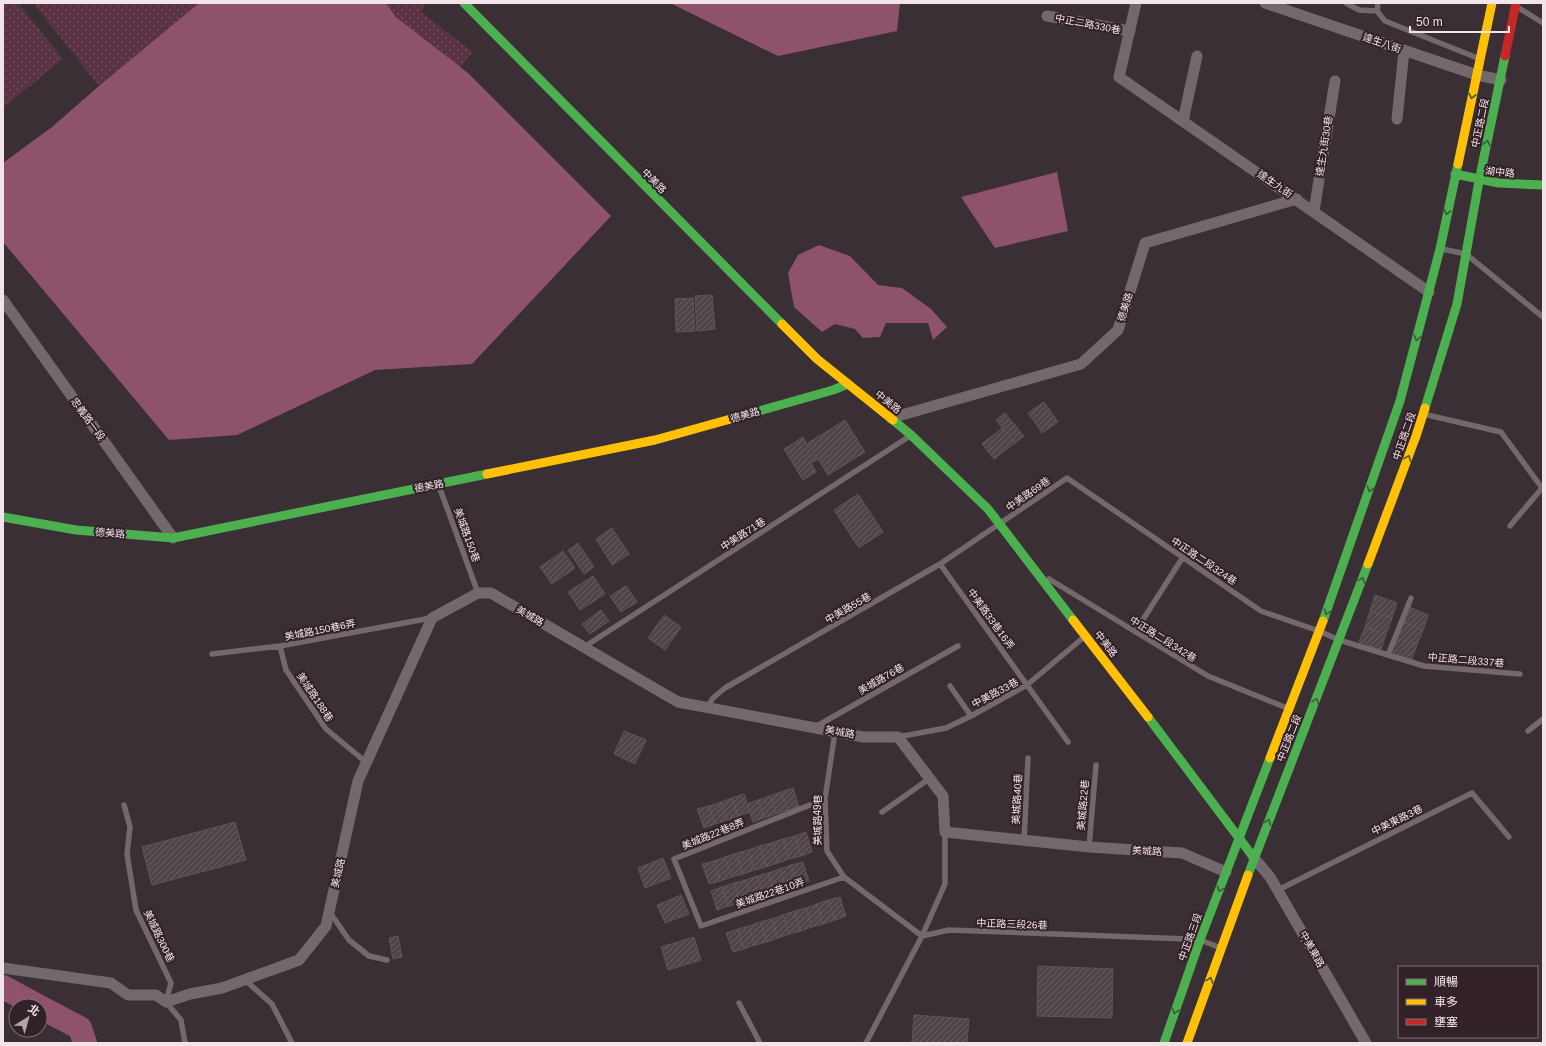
<svg xmlns="http://www.w3.org/2000/svg" width="1546" height="1046" font-family="Helvetica,'Noto Sans TC',sans-serif">
<style>
.garden{fill:url(#garden-dots)}
.water{fill:#8f526c}
.lines{fill:none;stroke-linecap:round;stroke-linejoin:round}
.river{stroke:#8f526c;stroke-width:24}
.building{fill:url(#building-hatch);stroke:#5e5459}
.lane{stroke:#73686c;stroke-width:5.5}
.street{stroke:#73686c;stroke-width:11}
.fast{stroke:#4caf50;stroke-width:9}
.slow{stroke:#ffc107;stroke-width:9}
.jam{stroke:#c62828;stroke-width:9}
.oneway{stroke:#3d5a39}
.labels{text-anchor:middle;dominant-baseline:central;stroke-width:4;stroke-linejoin:round;paint-order:stroke}
.street-label{font-size:10px;fill:#f2e5e9;stroke:#332129}
</style>
<defs>
<pattern id="garden-dots" width="8" height="8" patternUnits="userSpaceOnUse"><rect width="8" height="8" fill="#593244"/><path d="M2 2h.1M6 6h.1" fill="none" stroke="#71505f" stroke-width="1.8" stroke-linecap="round"/></pattern>
<pattern id="building-hatch" width="6" height="6" patternUnits="userSpaceOnUse"><rect width="6" height="6" fill="#4f4549"/><path d="M-1 1l2-2M0 6l6-6M5 7l2-2" fill="none" stroke="#696063"/></pattern>
</defs>
<rect width="100%" height="100%" fill="#3a2f34"/>
<path class="garden" d="M 3,3 L 18,3 L 63,59 L 3,108 Z
M 33,3 L 199,3 L 99,86 Z
M 386,3 L 426,3 L 421,12 L 473,52 L 460,67 L 396,17 Z"/>
<path class="water" d="M 199,3 L 386,3 L 396,17 L 468,73 L 611,216 L 472,364 L 375,370 L 237,435 L 169,440 L 3,242 L 3,163 L 52,127 L 99,86 Z
M 670,3 L 900,3 L 897,31 L 778,56 Z
M 1057,172 L 1068,231 L 995,248 L 961,197 Z
M 819,245 L 850,256 L 878,285 L 902,288 L 931,309 L 947,327 L 933,340 L 928,323 L 886,323 L 880,337 L 863,338 L 855,329 L 835,324 L 822,332 L 794,307 L 788,273 L 798,255 Z"/>
<g class="lines">
<path class="river" d="M 3,987 L 38,1006
M 40,1007 L 80,1028 L 85,1043"/>
</g>
<path class="building" d="M 712,295 L 715,329 L 697,331 L 695,296 Z
M 693,298 L 695,331 L 676,332 L 675,299 Z
M 1044,402 L 1058,422 L 1042,433 L 1028,413 Z
M 1005,413 L 1024,436 L 1015,443 L 996,420 Z
M 845,420 L 865,452 L 828,475 L 808,443 Z
M 1002,428 L 1015,443 L 994,459 L 982,444 Z
M 803,437 L 817,460 L 811,463 L 816,472 L 803,480 L 784,449 Z
M 858,494 L 883,532 L 859,548 L 834,510 Z
M 612,528 L 629,554 L 612,565 L 596,539 Z
M 578,543 L 594,567 L 584,574 L 568,550 Z
M 563,551 L 575,568 L 552,584 L 540,567 Z
M 593,576 L 605,594 L 580,610 L 568,592 Z
M 626,586 L 637,602 L 621,612 L 610,596 Z
M 1375,595 L 1397,603 L 1392,618 L 1370,611 Z
M 1409,607 L 1428,615 L 1423,630 L 1403,622 Z
M 601,610 L 609,621 L 590,634 L 582,624 Z
M 1370,611 L 1392,618 L 1386,634 L 1365,627 Z
M 664,615 L 681,627 L 665,650 L 648,638 Z
M 1403,622 L 1423,630 L 1417,645 L 1397,638 Z
M 1365,627 L 1386,634 L 1381,650 L 1359,642 Z
M 1397,638 L 1417,645 L 1411,661 L 1391,653 Z
M 624,731 L 646,740 L 635,764 L 614,754 Z
M 793,788 L 799,807 L 788,810 L 781,792 Z
M 781,792 L 788,810 L 776,814 L 770,796 Z
M 744,794 L 750,812 L 738,816 L 732,798 Z
M 770,796 L 776,814 L 764,818 L 758,800 Z
M 732,798 L 738,816 L 727,820 L 721,802 Z
M 758,800 L 764,818 L 753,822 L 747,804 Z
M 721,802 L 727,820 L 715,824 L 709,806 Z
M 709,806 L 715,824 L 704,828 L 697,809 Z
M 235,822 L 246,860 L 152,885 L 142,847 Z
M 806,832 L 812,852 L 801,856 L 795,836 Z
M 795,836 L 801,856 L 789,859 L 783,839 Z
M 783,839 L 789,859 L 778,863 L 771,843 Z
M 771,843 L 778,863 L 766,867 L 760,846 Z
M 760,846 L 766,867 L 755,870 L 748,850 Z
M 748,850 L 755,870 L 743,874 L 737,853 Z
M 737,853 L 743,874 L 732,877 L 725,857 Z
M 725,857 L 732,877 L 720,881 L 714,861 Z
M 663,858 L 671,878 L 645,888 L 638,868 Z
M 714,861 L 720,881 L 709,884 L 702,864 Z
M 803,862 L 809,881 L 797,885 L 791,865 Z
M 791,865 L 797,885 L 786,888 L 780,869 Z
M 780,869 L 786,888 L 775,892 L 768,873 Z
M 768,873 L 775,892 L 763,895 L 757,876 Z
M 757,876 L 763,895 L 752,899 L 745,880 Z
M 745,880 L 752,899 L 740,903 L 734,883 Z
M 734,883 L 740,903 L 728,906 L 722,887 Z
M 722,887 L 728,906 L 717,910 L 711,891 Z
M 681,895 L 689,914 L 665,923 L 657,905 Z
M 840,897 L 846,916 L 835,920 L 828,900 Z
M 828,900 L 835,920 L 823,924 L 817,904 Z
M 817,904 L 823,924 L 812,927 L 806,908 Z
M 806,908 L 812,927 L 801,931 L 794,911 Z
M 794,911 L 801,931 L 789,934 L 783,915 Z
M 783,915 L 789,934 L 778,938 L 772,919 Z
M 772,919 L 778,938 L 767,942 L 760,922 Z
M 760,922 L 767,942 L 755,945 L 749,926 Z
M 749,926 L 755,945 L 744,949 L 738,929 Z
M 738,929 L 744,949 L 733,952 L 726,933 Z
M 398,936 L 402,957 L 393,959 L 389,938 Z
M 694,937 L 701,960 L 668,970 L 661,947 Z
M 1038,966 L 1113,969 L 1112,1018 L 1037,1016 Z
M 914,1015 L 969,1019 L 967,1043 L 912,1043 Z"/>
<g class="lines">
<path class="lane" d="M 1346,3 L 1359,10 L 1377,11
M 1378,3 L 1377,11 L 1385,21 L 1480,59
M 1517,7 L 1543,23
M 1442,249 L 1466,254 L 1543,317
M 1423,414 L 1501,432 L 1542,488 L 1510,526
M 439,486 L 478,593
M 940,564 L 1068,742
M 1049,579 L 1208,676 L 1287,708
M 1135,632 L 1183,557
M 280,646 L 286,670 L 326,729 L 367,763
M 584,647 L 910,436
M 212,654 L 280,646 L 431,618
M 1388,655 L 1411,598
M 950,686 L 971,716
M 707,707 L 713,698 L 725,688 L 940,564 L 1067,478 L 1261,611 L 1319,631 L 1339,640 L 1424,666 L 1520,674
M 815,727 L 958,646
M 1528,731 L 1543,719
M 835,732 L 825,799 L 827,851 L 844,877 L 922,936
M 898,737 L 946,728 L 971,716 L 1027,685 L 1084,637
M 825,799 L 674,859 L 701,926 L 844,877
M 124,805 L 130,827 L 127,854 L 136,910 L 171,983 L 166,1002 L 181,1020 L 185,1043
M 882,812 L 929,779
M 1024,841 L 1028,758
M 1089,847 L 1096,765
M 1278,890 L 1472,793 L 1509,837
M 329,911 L 349,940 L 369,956 L 387,960
M 922,936 L 949,930 L 1187,939 L 1200,940 L 1221,948
M 245,980 L 272,1004 L 292,1043
M 739,1003 L 760,1043
M 866,1043 L 922,936 L 945,884 L 945,832"/>
<path class="street" d="M 1136,3 L 1119,77 L 1429,292
M 1265,3 L 1477,75 L 1501,80
M 1047,16 L 1130,31
M 1397,119 L 1404,51
M 1183,121 L 1197,56
M 1314,211 L 1335,81
M 3,300 L 173,538
M 891,418 L 1081,364 L 1118,330 L 1145,243 L 1297,199
M 1254,858 L 1270,877 L 1366,1043
M 3,968 L 111,983 L 128,995 L 156,995 L 166,1002 L 190,994 L 222,988 L 299,960 L 326,926 L 358,781 L 432,618 L 478,593 L 491,593 L 678,702 L 863,737 L 898,737 L 943,796 L 945,832 L 1089,847 L 1182,853 L 1226,872"/>
<path class="fast" d="M 464,3 L 782,324
M 1455,174 L 1499,183 L 1543,185
M 1425,408 L 1457,304 L 1479,181 L 1505,56
M 745,415 L 833,390 L 848,384
M 893,420 L 911,435 L 988,509 L 1073,620
M 3,517 L 76,530 L 173,538 L 487,474
M 1323,621 L 1400,401 L 1440,249 L 1458,164
M 1148,717 L 1254,858
M 1248,875 L 1368,564
M 1164,1043 L 1200,940 L 1270,758"/>
<path class="slow" d="M 1458,164 L 1492,3
M 782,324 L 817,359 L 893,420
M 487,474 L 655,440 L 745,415
M 1368,564 L 1416,436 L 1425,408
M 1073,620 L 1148,717
M 1270,758 L 1323,621
M 1187,1043 L 1248,875"/>
<path class="jam" d="M 1505,56 L 1516,3"/>
</g>
<defs><path id="oneway-chevron" d="M-2-3.5L2.5 0L-2 3.5" fill="none" stroke-width="1.6" stroke-linecap="round" stroke-linejoin="round"/></defs>
<g class="oneway">
<use href="#oneway-chevron" transform="translate(1472 96) rotate(102)"/>
<use href="#oneway-chevron" transform="translate(1487 143) rotate(-78)"/>
<use href="#oneway-chevron" transform="translate(1447 212) rotate(102)"/>
<use href="#oneway-chevron" transform="translate(1417 338) rotate(105)"/>
<use href="#oneway-chevron" transform="translate(1408 458) rotate(-69)"/>
<use href="#oneway-chevron" transform="translate(1370 489) rotate(109)"/>
<use href="#oneway-chevron" transform="translate(1362 580) rotate(-69)"/>
<use href="#oneway-chevron" transform="translate(1327 612) rotate(109)"/>
<use href="#oneway-chevron" transform="translate(1316 701) rotate(-68)"/>
<use href="#oneway-chevron" transform="translate(1268 822) rotate(-68)"/>
<use href="#oneway-chevron" transform="translate(1220 889) rotate(111)"/>
<use href="#oneway-chevron" transform="translate(1210 980) rotate(-70)"/>
<use href="#oneway-chevron" transform="translate(1175 1011) rotate(109)"/>
</g>
<g class="labels">
<g class="street-label">
<text transform="translate(1088 24) rotate(11)">中正二路330巷</text>
<text transform="translate(1382 43) rotate(19)">達生八街</text>
<text transform="translate(1480 123) rotate(-78)">中正路二段</text>
<text transform="translate(1324 146) rotate(-81)">達生九街30巷</text>
<text transform="translate(1500 172) rotate(6)">湖中路</text>
<text transform="translate(654 181) rotate(46)">中美路</text>
<text transform="translate(1275 184) rotate(35)">達生九街</text>
<text transform="translate(1125 307) rotate(-73)">德美路</text>
<text transform="translate(888 402) rotate(39)">中美路</text>
<text transform="translate(745 415) rotate(-16)">德美路</text>
<text transform="translate(88 419) rotate(54)">忠義路一段</text>
<text transform="translate(1404 436) rotate(-71)">中正路二段</text>
<text transform="translate(429 486) rotate(-11)">德美路</text>
<text transform="translate(1028 494) rotate(-35)">中美路69巷</text>
<text transform="translate(110 533) rotate(5)">德美路</text>
<text transform="translate(743 534) rotate(-33)">中美路71巷</text>
<text transform="translate(467 535) rotate(70)">美城路150巷</text>
<text transform="translate(1204 561) rotate(34)">中正路二段324巷</text>
<text transform="translate(848 608) rotate(-30)">中美路55巷</text>
<text transform="translate(530 616) rotate(30)">美城路</text>
<text transform="translate(991 619) rotate(54)">中美路33巷16弄</text>
<text transform="translate(320 630) rotate(-11)">美城路150巷6弄</text>
<text transform="translate(1163 639) rotate(32)">中正路二段342巷</text>
<text transform="translate(1106 644) rotate(52)">中美路</text>
<text transform="translate(1466 660) rotate(5)">中正路二段337巷</text>
<text transform="translate(881 679) rotate(-30)">美城路76巷</text>
<text transform="translate(995 693) rotate(-28)">中美路33巷</text>
<text transform="translate(315 697) rotate(56)">美城路188巷</text>
<text transform="translate(840 732) rotate(10)">美城路</text>
<text transform="translate(1289 738) rotate(-68)">中正路二段</text>
<text transform="translate(1017 799) rotate(-87)">美城路40巷</text>
<text transform="translate(1083 805) rotate(-85)">美城路22巷</text>
<text transform="translate(817 820) rotate(-90)">美城路49巷</text>
<text transform="translate(1397 820) rotate(-26)">中美東路3巷</text>
<text transform="translate(713 834) rotate(-22)">美城路22巷8弄</text>
<text transform="translate(1147 851) rotate(3)">美城路</text>
<text transform="translate(338 873) rotate(-77)">美城路</text>
<text transform="translate(770 893) rotate(-19)">美城路22巷10弄</text>
<text transform="translate(1012 924) rotate(2)">中正路三段26巷</text>
<text transform="translate(159 936) rotate(64)">美城路300巷</text>
<text transform="translate(1190 937) rotate(-70)">中正路三段</text>
<text transform="translate(1312 949) rotate(61)">中美東路</text>
</g>
</g>
<rect width="1546" height="1046" fill="none" stroke="#f2e5e9" stroke-width="8"/>
<rect x="1398" y="966" width="140" height="72" fill="#332129" stroke="#7f6f76"/>
<rect x="1406" y="979" width="20" height="6" fill="#4caf50" stroke="#7f6f76"/>
<text x="1434" y="986" font-size="12" fill="#f2e5e9">順暢</text>
<rect x="1406" y="999" width="20" height="6" fill="#ffc107" stroke="#7f6f76"/>
<text x="1434" y="1006" font-size="12" fill="#f2e5e9">車多</text>
<rect x="1406" y="1019" width="20" height="6" fill="#c62828" stroke="#7f6f76"/>
<text x="1434" y="1026" font-size="12" fill="#f2e5e9">壅塞</text>
<g transform="translate(28 1018) rotate(37)"><circle r="19" fill="#332129" stroke="#7f6f76"/>
<path d="M0-3L7 15L0 10L-7 15Z" fill="#b2a5aa"/>
<text y="-6" font-size="11" font-weight="bold" text-anchor="middle" fill="#f2e5e9">北</text>
</g>
<path d="M1410 26v6h99v-6" fill="none" stroke="#f2e5e9" stroke-width="2"/>
<text x="1416" y="26" font-size="12" fill="#f2e5e9" stroke="#332129" stroke-width="3" paint-order="stroke">50 m</text>
</svg>
